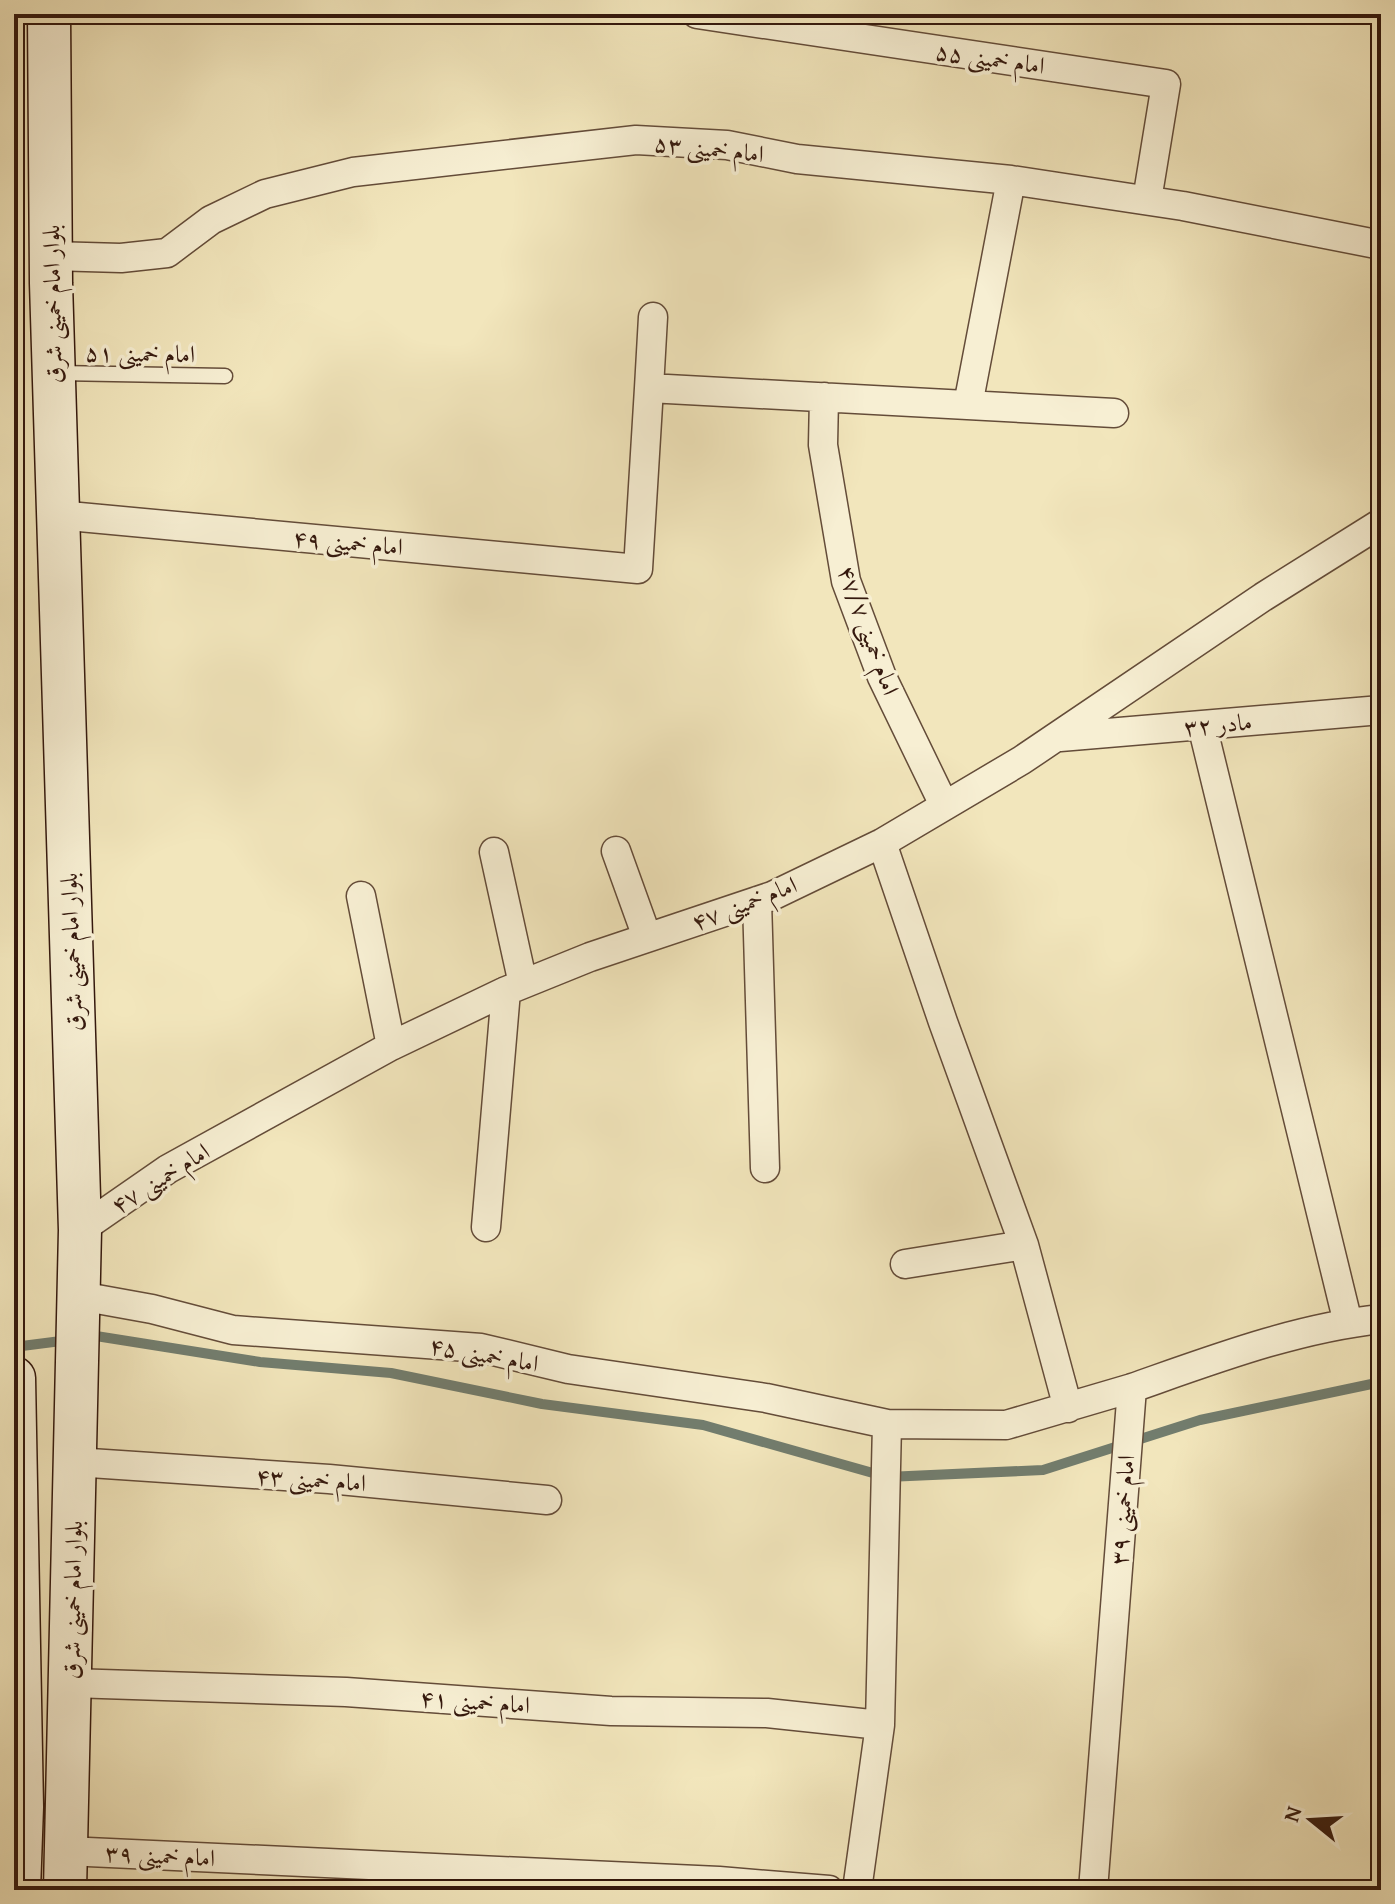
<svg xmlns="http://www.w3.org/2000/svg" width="1395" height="1904" font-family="'Gentium Book Plus',Amiri,serif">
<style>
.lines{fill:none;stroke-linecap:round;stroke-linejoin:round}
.stream{stroke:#727d6e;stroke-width:10}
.lane-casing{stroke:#644c39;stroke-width:17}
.street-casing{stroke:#644c39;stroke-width:31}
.secondary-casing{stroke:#34180d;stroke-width:45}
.lane{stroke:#f7efd3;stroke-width:14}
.street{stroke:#f7efd3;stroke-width:28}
.secondary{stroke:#f7efd3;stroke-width:42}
.labels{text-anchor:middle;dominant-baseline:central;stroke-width:7;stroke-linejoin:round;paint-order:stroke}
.street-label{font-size:24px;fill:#34180d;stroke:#f7efd3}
</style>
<rect width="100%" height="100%" fill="#f2e6bc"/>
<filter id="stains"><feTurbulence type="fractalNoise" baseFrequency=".0025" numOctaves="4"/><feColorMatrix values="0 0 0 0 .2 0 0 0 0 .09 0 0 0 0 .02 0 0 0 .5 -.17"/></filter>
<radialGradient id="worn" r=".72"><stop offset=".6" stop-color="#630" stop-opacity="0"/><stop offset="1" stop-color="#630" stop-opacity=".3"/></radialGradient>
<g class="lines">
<path class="stream" d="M 85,1338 L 96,1336 L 260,1362 L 391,1373 L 542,1404 L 703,1425 L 887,1477 L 1043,1470 L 1200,1420 L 1381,1382
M 14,1347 L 69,1340"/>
<defs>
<path id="lane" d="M 58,373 L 225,376"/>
<path id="street" d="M 697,14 L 1166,84 L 1147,200
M 51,256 L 121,258 L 167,253 L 211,220 L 265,194 L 353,172 L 636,140 L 727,145 L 797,159 L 1011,180 L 1183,206 L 1381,245
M 649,388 L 653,317
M 824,397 L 823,445 L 846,581 L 882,677 L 944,805
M 968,405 L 1011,180
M 58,515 L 638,569 L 649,388 L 1114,413
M 1202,725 L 1348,1323
M 1060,737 L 1381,710
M 882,843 L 943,1022 L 1024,1245 L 1068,1408
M 616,851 L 647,937
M 494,852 L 523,984
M 361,896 L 391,1046
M 757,901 L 765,1168
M 486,1227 L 506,991
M 80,1230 L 168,1169 L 391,1046 L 506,991 L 590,957 L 772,896 L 882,843 L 1022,760 L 1263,597 L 1381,523
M 905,1264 L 1024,1245
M 80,1296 L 152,1309 L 233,1330 L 481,1348 L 568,1369 L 766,1398 L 887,1424
M 75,1462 L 329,1479 L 547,1500
M 71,1683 L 346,1692 L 611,1711 L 767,1713 L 880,1725
M 66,1851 L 719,1881 L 829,1890
M 857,1890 L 880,1725 L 887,1424 L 1006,1425 L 1132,1388
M 1093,1890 L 1132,1388 C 1212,1360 1296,1328 1381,1319"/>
<path id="secondary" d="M 49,14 L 51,283 L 80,1230 L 65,1890
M 14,1378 L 22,1807 L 19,1890"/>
</defs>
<use href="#lane" class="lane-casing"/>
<use href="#street" class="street-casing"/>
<use href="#secondary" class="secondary-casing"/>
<use href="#lane" class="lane"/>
<use href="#street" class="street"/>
<use href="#secondary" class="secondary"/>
</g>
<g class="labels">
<g class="street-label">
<text transform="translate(990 58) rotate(8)">امام خمینی ۵۵</text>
<text transform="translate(709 148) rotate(6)">امام خمینی ۵۳</text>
<text transform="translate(52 304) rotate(-91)">بلوار امام خمینی شرق</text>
<text transform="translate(140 353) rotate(1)">امام خمینی ۵۱</text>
<text transform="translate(348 542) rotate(5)">امام خمینی ۴۹</text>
<text transform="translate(869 630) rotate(70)">امام خمینی ۴۷/۷</text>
<text transform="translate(1218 724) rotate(-5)">مادر ۳۲</text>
<text transform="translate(744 903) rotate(-21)">امام خمینی ۴۷</text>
<text transform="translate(71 952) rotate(-92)">بلوار امام خمینی شرق</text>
<text transform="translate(160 1178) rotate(-32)">امام خمینی ۴۷</text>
<text transform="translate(484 1354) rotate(10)">امام خمینی ۴۵</text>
<text transform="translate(311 1479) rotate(4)">امام خمینی ۴۳</text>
<text transform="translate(1122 1510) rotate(-86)">امام خمینی ۳۹</text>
<text transform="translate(72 1600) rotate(-89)">بلوار امام خمینی شرق</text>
<text transform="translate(475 1701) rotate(4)">امام خمینی ۴۱</text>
<text transform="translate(160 1855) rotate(3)">امام خمینی ۳۹</text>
</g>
</g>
<rect width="1395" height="1904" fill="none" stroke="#f2e6bc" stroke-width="48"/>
<rect x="16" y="16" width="1363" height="1872" fill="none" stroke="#34180d" stroke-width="4"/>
<rect x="24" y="24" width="1347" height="1856" fill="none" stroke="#34180d" stroke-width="2"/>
<g transform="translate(1311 1820) rotate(288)" stroke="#f7efd3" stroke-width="6" paint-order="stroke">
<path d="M0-6L14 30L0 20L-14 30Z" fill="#34180d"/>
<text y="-12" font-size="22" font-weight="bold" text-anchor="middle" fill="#34180d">N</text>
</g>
<rect width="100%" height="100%" filter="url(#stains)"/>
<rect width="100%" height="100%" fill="url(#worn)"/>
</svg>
